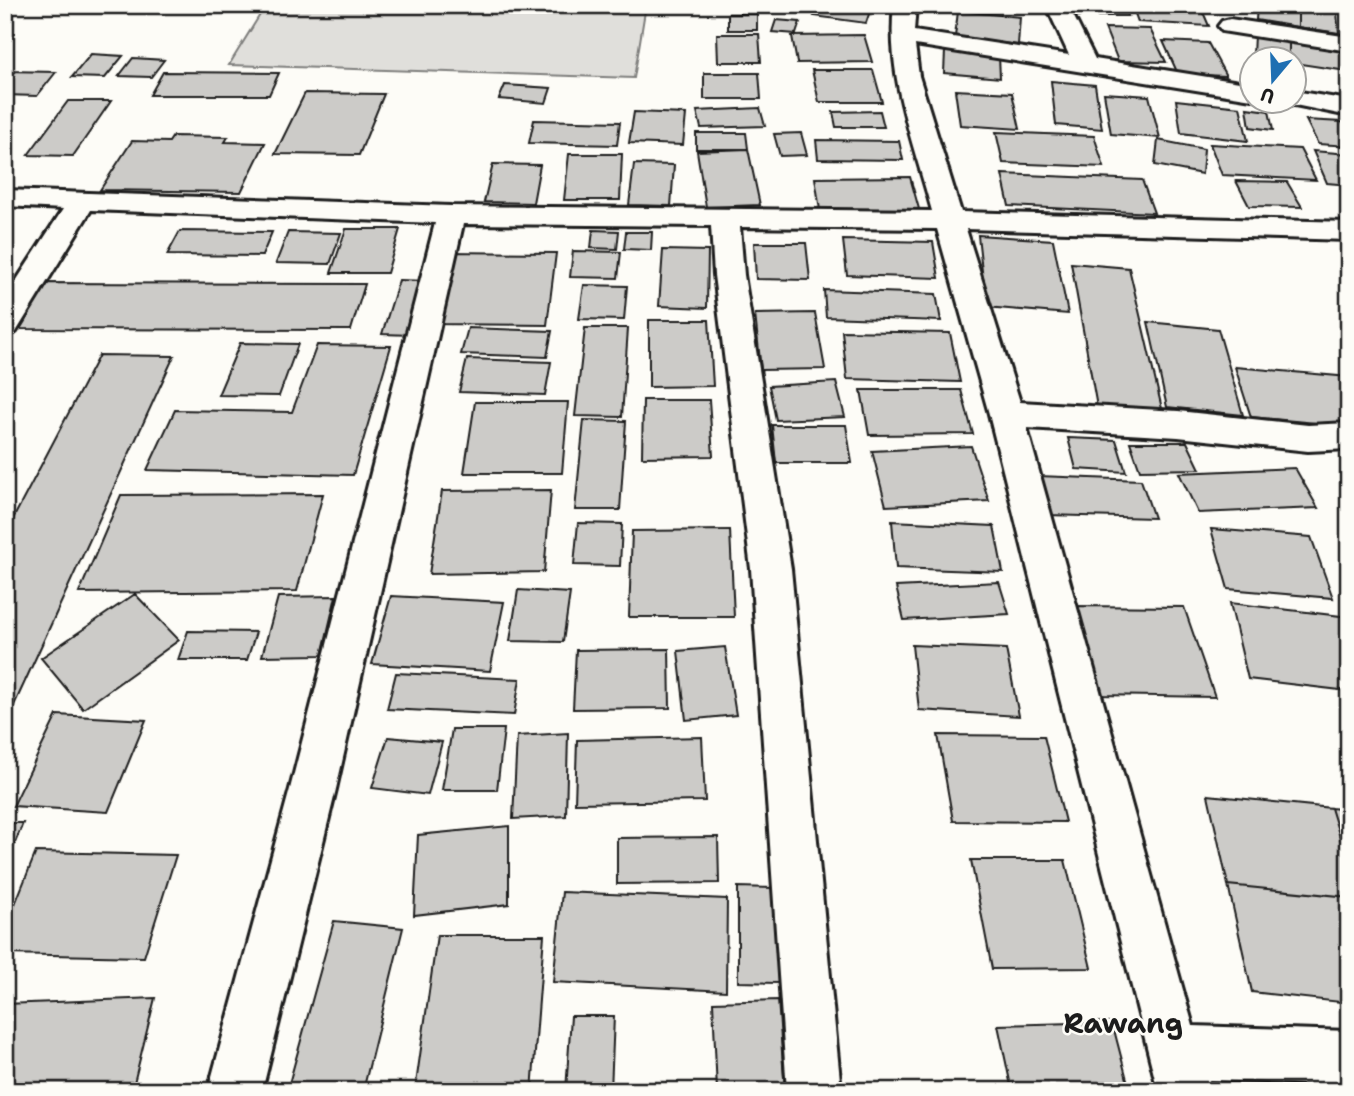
<svg xmlns="http://www.w3.org/2000/svg" width="1354" height="1096" font-family="'Shantell Sans',sans-serif">
<style>
.green{fill:#e0dfdb;stroke:#7e7e7c;stroke-width:2}
.building{fill:#cccbc8;stroke:#1c1c1c;stroke-width:2}
.lines{fill:none;stroke-linecap:round;stroke-linejoin:round}
.minor-casing{stroke:#1c1c1c;stroke-width:6}
.minor{fill:#fdfcf7;fill-rule:evenodd}
.labels{text-anchor:middle;dominant-baseline:central;stroke-width:5;stroke-linejoin:round;paint-order:stroke}
.near-quarter-label{font-size:28px;font-weight:bold;fill:#1c1c1c;stroke:#fdfcf7}
</style>
<rect width="100%" height="100%" fill="#fdfcf7"/>
<filter id="ink" filterUnits="userSpaceOnUse"><feTurbulence type="fractalNoise" baseFrequency=".0143" numOctaves="2"/><feDisplacementMap in="SourceGraphic" scale="14" xChannelSelector="R" yChannelSelector="G"/><feConvolveMatrix kernelMatrix="1 2 1 2 8 2 1 2 1" color-interpolation-filters="sRGB"/></filter>
<g filter="url(#ink)">
<path class="green" d="M 266,5 L 646,5 L 634,78 L 229,65 Z"/>
<path class="building" d="M 818,5 L 872,5 L 866,23 L 814,16 Z
M 1071,5 L 1122,5 L 1128,16 L 1076,16 Z
M 1132,5 L 1200,5 L 1209,26 L 1138,22 Z
M 1257,5 L 1298,7 L 1298,27 L 1256,20 Z
M 1299,5 L 1342,5 L 1342,12 Z
M 1298,7 L 1337,13 L 1339,33 L 1298,27 Z
M 958,11 L 1020,17 L 1018,45 L 955,37 Z
M 728,14 L 757,14 L 757,30 L 728,30 Z
M 776,20 L 800,22 L 796,34 L 772,32 Z
M 1105,28 L 1150,29 L 1166,62 L 1118,61 Z
M 717,34 L 759,34 L 761,62 L 718,62 Z
M 1254,34 L 1289,39 L 1289,60 L 1253,56 Z
M 864,35 L 872,62 L 797,63 L 792,36 Z
M 1289,39 L 1346,49 L 1347,71 L 1294,63 L 1294,60 L 1289,60 Z
M 1163,41 L 1208,43 L 1226,76 L 1178,74 Z
M 945,51 L 999,56 L 1000,78 L 944,73 Z
M 91,54 L 123,56 L 105,78 L 72,77 Z
M 133,58 L 164,60 L 151,77 L 119,76 Z
M 812,70 L 873,70 L 882,102 L 819,102 Z
M 5,71 L 56,72 L 37,96 L 5,95 Z
M 163,72 L 279,73 L 269,95 L 150,95 Z
M 704,73 L 759,73 L 761,99 L 704,99 Z
M 1051,81 L 1095,85 L 1102,129 L 1056,125 Z
M 505,85 L 551,88 L 546,103 L 499,99 Z
M 955,90 L 1012,93 L 1020,129 L 960,125 Z
M 305,93 L 384,94 L 359,155 L 275,154 Z
M 1104,93 L 1149,96 L 1160,138 L 1111,134 Z
M 1176,100 L 1240,107 L 1248,141 L 1181,133 Z
M 68,101 L 111,101 L 73,156 L 28,155 Z
M 760,108 L 765,126 L 701,128 L 697,111 Z
M 1247,108 L 1269,111 L 1273,130 L 1250,127 Z
M 880,111 L 884,127 L 836,127 L 833,112 Z
M 634,112 L 686,114 L 683,145 L 629,143 Z
M 534,120 L 620,122 L 617,145 L 529,143 Z
M 1306,120 L 1342,122 L 1349,134 L 1349,146 L 1318,144 Z
M 996,132 L 1094,136 L 1104,167 L 1003,163 Z
M 696,133 L 746,133 L 748,149 L 696,149 Z
M 801,133 L 807,155 L 780,156 L 774,134 Z
M 173,136 L 228,137 L 225,142 L 265,143 L 241,192 L 100,190 L 132,141 L 169,142 Z
M 816,140 L 899,141 L 903,160 L 818,159 Z
M 1158,140 L 1204,149 L 1202,174 L 1155,165 Z
M 1210,144 L 1300,149 L 1316,180 L 1222,175 Z
M 748,149 L 760,205 L 706,207 L 697,151 Z
M 1313,151 L 1349,154 L 1349,185 L 1327,183 Z
M 569,154 L 622,154 L 620,200 L 564,200 Z
M 493,164 L 540,165 L 533,203 L 484,202 Z
M 634,164 L 674,165 L 671,206 L 629,205 Z
M 1002,174 L 1142,180 L 1154,213 L 1009,206 Z
M 910,177 L 919,209 L 820,210 L 815,178 Z
M 1236,181 L 1287,182 L 1302,207 L 1249,206 Z
M 346,229 L 400,229 L 387,273 L 331,273 Z
M 593,230 L 619,231 L 617,249 L 591,248 Z
M 180,231 L 272,232 L 262,256 L 167,255 Z
M 288,232 L 341,233 L 330,264 L 276,263 Z
M 626,232 L 652,232 L 651,250 L 624,249 Z
M 978,235 L 1053,240 L 1068,314 L 986,307 Z
M 843,240 L 933,242 L 939,278 L 847,275 Z
M 754,243 L 806,243 L 810,280 L 756,279 Z
M 663,250 L 708,251 L 707,308 L 659,306 Z
M 573,251 L 621,252 L 618,278 L 570,277 Z
M 445,252 L 556,253 L 547,325 L 428,324 Z
M 1071,263 L 1129,268 L 1163,413 L 1097,407 Z
M 399,280 L 427,281 L 412,335 L 382,334 Z
M 37,283 L 365,284 L 351,330 L 9,329 Z
M 584,285 L 627,286 L 624,320 L 579,319 Z
M 824,290 L 936,294 L 941,321 L 826,317 Z
M 815,313 L 825,369 L 761,370 L 755,314 Z
M 649,320 L 709,320 L 713,386 L 649,387 Z
M 1148,322 L 1218,329 L 1243,415 L 1167,407 Z
M 468,328 L 552,331 L 547,357 L 461,354 Z
M 585,328 L 628,328 L 622,417 L 575,416 Z
M 842,331 L 950,333 L 960,382 L 847,379 Z
M 240,343 L 298,344 L 279,396 L 218,395 Z
M 317,345 L 391,346 L 353,475 L 147,470 L 175,410 L 292,412 Z
M 99,355 L 174,356 L 5,725 L 5,534 Z
M 467,359 L 551,362 L 545,395 L 459,392 Z
M 1235,367 L 1349,377 L 1349,426 L 1251,417 Z
M 836,382 L 845,417 L 776,420 L 769,386 Z
M 861,390 L 961,390 L 973,434 L 869,435 Z
M 643,400 L 709,400 L 713,456 L 642,457 Z
M 475,402 L 568,402 L 562,473 L 464,473 Z
M 584,420 L 626,421 L 620,510 L 575,510 Z
M 772,425 L 846,425 L 852,463 L 776,463 Z
M 1068,438 L 1116,440 L 1126,472 L 1076,469 Z
M 1130,442 L 1187,442 L 1200,469 L 1140,470 Z
M 971,446 L 989,501 L 886,506 L 872,451 Z
M 1295,468 L 1318,508 L 1198,513 L 1179,473 Z
M 1038,476 L 1141,480 L 1154,518 L 1047,515 Z
M 551,490 L 544,572 L 429,574 L 442,491 Z
M 323,494 L 297,591 L 79,593 L 121,495 Z
M 892,521 L 994,526 L 1003,572 L 896,568 Z
M 578,523 L 622,524 L 620,566 L 574,565 Z
M 1211,529 L 1311,537 L 1333,598 L 1228,589 Z
M 730,530 L 734,617 L 629,617 L 632,531 Z
M 999,582 L 1009,614 L 904,620 L 896,587 Z
M 518,590 L 570,593 L 563,642 L 510,641 Z
M 135,594 L 179,640 L 83,709 L 41,658 Z
M 336,596 L 322,655 L 262,656 L 278,597 Z
M 391,596 L 504,602 L 490,671 L 372,664 Z
M 1230,603 L 1349,617 L 1349,691 L 1248,679 Z
M 1074,606 L 1184,607 L 1215,697 L 1098,695 Z
M 188,631 L 256,632 L 247,660 L 178,660 Z
M 912,645 L 1006,649 L 1019,716 L 919,710 Z
M 725,647 L 736,715 L 686,720 L 678,651 Z
M 669,649 L 670,708 L 573,709 L 576,650 Z
M 396,673 L 520,679 L 514,715 L 387,709 Z
M 57,715 L 146,720 L 108,812 L 13,806 Z
M 452,729 L 504,729 L 497,790 L 442,790 Z
M 568,733 L 566,816 L 513,819 L 517,736 Z
M 938,735 L 1044,736 L 1065,822 L 953,821 Z
M 388,737 L 442,742 L 428,795 L 372,788 Z
M 702,737 L 705,801 L 575,803 L 577,740 Z
M 1208,795 L 1331,808 L 1349,867 L 1349,897 L 1228,885 Z
M 1331,808 L 1349,810 L 1349,867 Z
M 5,823 L 23,823 L 5,868 Z
M 509,826 L 509,904 L 414,915 L 418,835 Z
M 718,837 L 719,883 L 617,884 L 617,838 Z
M 36,852 L 176,855 L 144,957 L 5,954 L 5,929 Z
M 971,860 L 1065,860 L 1091,968 L 992,969 Z
M 1228,885 L 1349,897 L 1349,1003 L 1252,992 Z
M 738,887 L 774,888 L 778,983 L 738,982 Z
M 562,892 L 727,899 L 726,991 L 553,982 Z
M 334,921 L 403,928 L 363,1091 L 287,1091 Z
M 437,935 L 544,935 L 532,1091 L 415,1091 Z
M 155,998 L 132,1091 L 5,1091 L 5,1004 Z
M 778,1000 L 785,1091 L 717,1091 L 713,1002 Z
M 571,1016 L 614,1016 L 611,1091 L 566,1091 Z
M 1112,1022 L 1130,1091 L 1012,1091 L 998,1025 Z"/>
<g class="lines">
<defs>
<path id="minor" d="M 894,5 L 916,5 L 914,31 L 1069,55 L 1046,5 L 1068,5 L 1095,59 L 1252,84 L 1252,99 L 915,45 L 919,76 L 961,212 L 1349,222 L 1349,240 L 966,229 L 1020,402 L 1178,411 L 1308,425 L 1349,423 L 1349,449 L 1308,451 L 1178,437 L 1027,428 L 1193,1026 L 1349,1031 L 1349,1085 L 1209,1080 L 1212,1091 L 1158,1091 L 989,414 L 937,229 L 740,227 L 744,275 L 791,569 L 841,1091 L 787,1091 L 751,569 L 714,275 L 711,226 L 463,224 L 336,789 L 262,1091 L 208,1091 L 290,789 L 435,223 L 91,210 L 16,332 L 5,335 L 5,298 L 63,209 L 5,206 L 5,190 L 451,206 L 932,211 C 914,144 886,76 894,5 Z
M 1230,19 L 1349,37 L 1349,51 L 1222,31 L 1218,26 L 1222,21 Z
M 1294,91 L 1349,100 L 1349,116 L 1285,103 L 1284,102 L 1294,102 Z"/>
</defs>
<use href="#minor" class="minor-casing"/>
<use href="#minor" class="minor"/>
</g>
</g>
<g class="labels">
<g class="near-quarter-label">
<text x="1123" y="1023">Rawang</text>
</g>
</g>
<rect width="1354" height="1096" fill="none" stroke="#fdfcf7" stroke-width="28"/>
<rect x="14" y="14" width="1326" height="1068" fill="none" stroke="#1c1c1c" stroke-width="2.5" filter="url(#ink)"/>
<g transform="translate(1273 80) rotate(199)"><circle r="33" fill="#fdfcf7" stroke="#a3a29f" stroke-width="2"/>
<path d="M0-5L12 26L0 18L-12 26Z" fill="#1f6fb2"/>
<text y="-10" font-size="19" font-weight="bold" text-anchor="middle" fill="#1c1c1c">U</text>
</g>
</svg>
